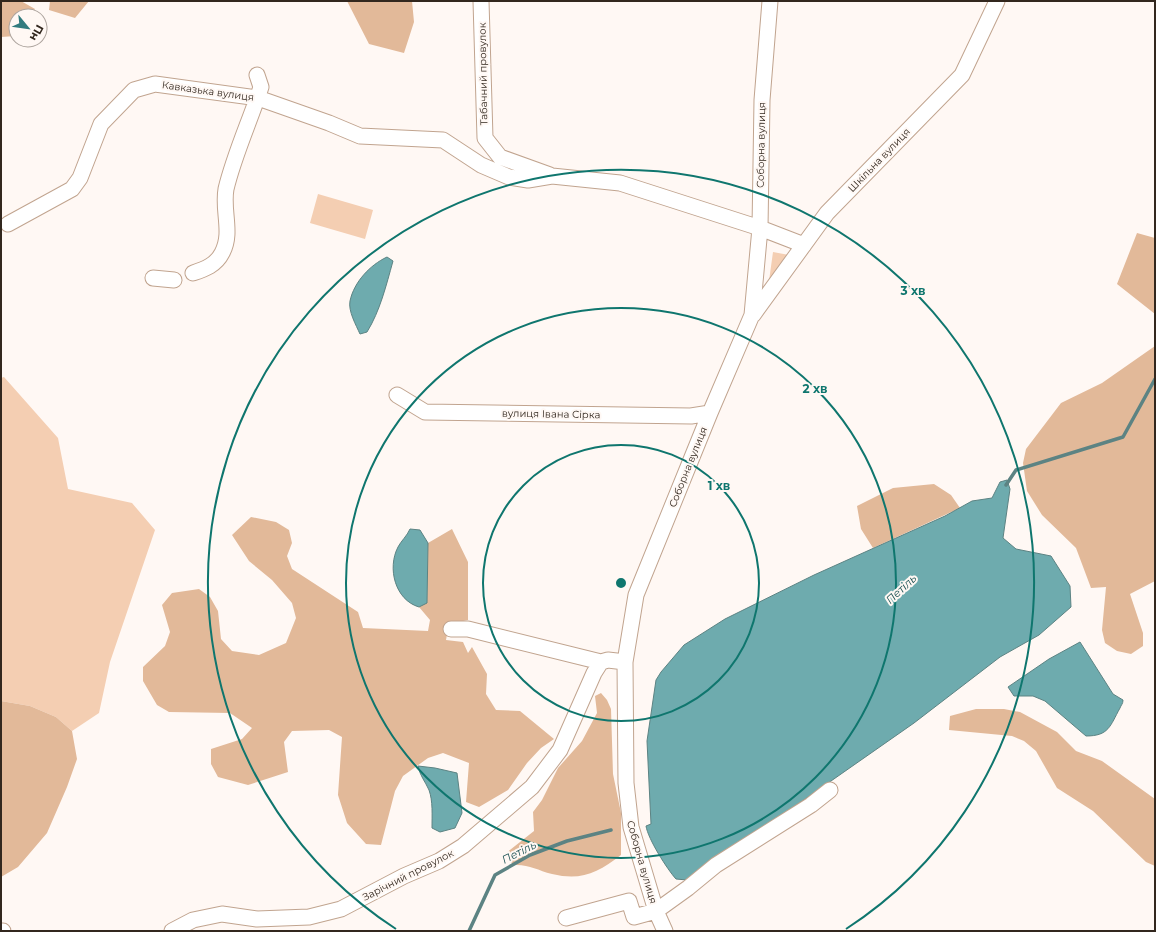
<svg xmlns="http://www.w3.org/2000/svg" width="1156" height="932" font-family="Montserrat,sans-serif">
<style>
.green{fill:#f4ceb2}
.forest{fill:#e2b999}
.water{fill:#6eabae;stroke:#5c8383}
.lines{fill:none;stroke-linecap:round;stroke-linejoin:round}
.stream{stroke:#5c8383;stroke-width:3.5}
.minor-casing{stroke:#c1a48f;stroke-width:17}
.minor{stroke:#fff;stroke-width:15}
.ring{fill:none;stroke:#0f766e;stroke-width:2}
.labels{text-anchor:middle;dominant-baseline:central;stroke-width:4;stroke-linejoin:round;paint-order:stroke}
.street-label{font-size:10px;fill:#32271e;stroke:#fff8f4}
.water-label{font-size:11px;font-style:italic;fill:#174e50;stroke:#fff8f4}
.centre{fill:#0f766e;stroke:#fff8f4;stroke-width:2}
.ring-label{font-size:12px;text-anchor:middle;font-weight:bold;fill:#0f766e;stroke:#fff8f4;stroke-width:4;stroke-linejoin:round;paint-order:stroke}
</style>
<rect width="100%" height="100%" fill="#fff8f4"/>
<path class="green" d="M 318,194 L 373,210 L 365,239 L 310,223 Z
M 773,252 L 789,255 L 769,281 Z
M 4,377 L 58,438 L 68,489 L 132,503 L 155,530 L 110,662 L 99,713 L 72,731 L 56,717 L 30,706 L 1,701 L 1,378 Z"/>
<path class="forest" d="M 1,1 L 21,1 L 35,9 L 30,16 L 16,16 L 16,36 L 1,37 Z
M 50,1 L 89,1 L 75,18 L 49,10 Z
M 347,1 L 412,1 L 414,22 L 404,53 L 369,44 Z
M 1137,233 L 1155,238 L 1155,314 L 1117,284 Z
M 1155,346 L 1155,581 L 1130,594 L 1143,633 L 1143,646 L 1131,654 L 1117,651 L 1105,643 L 1102,630 L 1106,587 L 1091,588 L 1076,548 L 1042,515 L 1027,491 L 1023,463 L 1026,449 L 1061,403 L 1102,383 Z
M 934,484 L 951,495 L 960,508 L 873,548 L 861,529 L 857,506 L 893,488 Z
M 251,517 L 276,522 L 289,530 L 292,543 L 287,556 L 292,569 L 358,612 L 363,628 L 428,631 L 430,620 L 419,607 L 427,602 L 428,543 L 452,529 L 468,562 L 468,620 L 449,624 L 446,640 L 463,642 L 468,653 L 472,647 L 487,674 L 486,694 L 496,710 L 520,711 L 554,739 L 541,748 L 527,763 L 508,790 L 479,807 L 466,802 L 469,763 L 443,753 L 428,758 L 403,776 L 395,791 L 381,845 L 366,844 L 347,823 L 338,795 L 342,737 L 329,730 L 292,731 L 284,742 L 288,772 L 248,785 L 218,777 L 211,764 L 211,749 L 242,739 L 252,728 L 230,713 L 169,712 L 157,705 L 143,681 L 143,667 L 165,646 L 170,632 L 162,605 L 172,593 L 199,589 L 210,597 L 218,611 L 221,639 L 232,651 L 259,655 L 286,643 L 296,618 L 292,603 L 272,580 L 249,561 L 232,535 Z
M 601,693 L 607,700 L 611,709 L 613,774 L 621,813 L 621,855 C 598,873 581,881 552,874 C 537,870 529,864 513,865 L 505,854 L 534,831 L 533,812 L 542,800 L 558,768 L 582,741 L 597,713 L 595,696 Z
M 1,701 L 30,706 L 56,717 L 72,731 L 77,759 L 67,787 L 47,833 L 18,867 L 1,877 Z
M 976,709 L 1004,709 L 1020,712 L 1057,732 L 1076,751 L 1102,761 L 1155,799 L 1155,866 L 1146,862 L 1093,811 L 1057,788 L 1036,751 L 1024,741 L 1012,736 L 949,730 L 950,716 Z"/>
<path class="water" d="M 387,257 L 393,261 C 386,286 380,311 367,332 L 360,334 C 356,325 348,311 350,301 C 354,282 370,265 387,257 Z
M 1007,480 L 1010,489 L 1003,538 L 1016,549 L 1051,556 L 1070,586 L 1071,607 L 1039,635 L 1000,657 L 914,723 L 811,795 L 687,880 L 676,879 C 667,869 648,839 646,826 L 651,824 L 647,741 L 656,680 L 661,672 L 684,645 L 725,619 L 814,575 L 945,516 L 972,501 L 992,498 L 1000,482 Z
M 410,529 L 420,530 L 428,543 L 427,603 L 419,607 C 395,600 387,568 398,547 C 401,541 407,536 410,529 Z
M 1080,642 L 1113,694 L 1123,700 C 1123,704 1121,705 1120,708 C 1110,726 1109,736 1086,736 L 1045,701 L 1033,696 L 1014,696 L 1008,687 L 1049,659 Z
M 418,766 L 435,768 L 457,773 L 462,813 L 455,828 L 440,832 L 432,828 C 432,815 433,801 429,790 C 425,781 420,776 418,766 Z"/>
<g class="lines">
<path class="stream" d="M 1006,485 L 1016,470 L 1123,437 L 1155,379
M 469,931 L 495,875 L 530,855 L 567,841 L 611,830"/>
<defs>
<path id="minor" d="M 481,1 L 485,138 L 500,157 L 550,175
M 8,224 L 72,189 L 80,178 L 101,124 L 134,90 L 155,84 L 258,98 L 329,123 L 360,136 L 443,140 L 481,165 L 509,177 L 528,180 L 552,176 L 620,183 L 760,228 L 804,245
M 193,273 C 205,269 216,265 222,253 C 233,233 222,211 226,189 C 234,155 250,121 261,87 L 257,75
M 153,278 L 174,280
M 753,315 L 827,213 L 962,75 L 997,1
M 397,395 L 425,412 L 691,416 L 710,413
M 451,629 L 468,629 L 601,662
M 566,918 L 629,901 L 634,917 L 656,911 L 688,888 L 716,865 L 811,805 L 830,790
M 1,931 L 3,931
M 172,931 L 193,920 L 222,914 L 257,919 L 309,917 L 341,909 L 404,876 L 439,861 L 463,846 L 532,787 L 560,750 L 594,673 L 601,662 L 608,660 L 625,662
M 665,931 L 656,911 L 631,827 L 626,783 L 625,662 L 636,595 L 710,413 L 752,315 L 760,228 L 762,100 L 770,1"/>
</defs>
<use href="#minor" class="minor-casing"/>
<use href="#minor" class="minor"/>
</g>
<g class="ring">
<circle cx="621" cy="583" r="138"/>
<circle cx="621" cy="583" r="275"/>
<path d="M396 929A413 413 0 1 1 846 929"/>
</g>
<g class="labels">
<g class="street-label">
<text transform="translate(483 74) rotate(-91)">Табачний провулок</text>
<text transform="translate(208 91) rotate(8)">Кавказька вулиця</text>
<text transform="translate(761 145) rotate(-89)">Соборна вулиця</text>
<text transform="translate(879 160) rotate(-46)">Шкільна вулиця</text>
<text transform="translate(551 414) rotate(1)">вулиця Івана Сірка</text>
<text transform="translate(688 467) rotate(-68)">Соборна вулиця</text>
<text transform="translate(642 862) rotate(74)">Соборна вулиця</text>
<text transform="translate(408 875) rotate(-27)">Зарічний провулок</text>
</g>
<g class="water-label">
<text transform="translate(901 589) rotate(-43)">Петіль</text>
<text transform="translate(519 852) rotate(-27)">Петіль</text>
</g>
</g>
<circle cx="621" cy="583" r="6" class="centre"/>
<g class="ring-label">
<text x="913" y="295">3 хв</text>
<text x="815" y="393">2 хв</text>
<text x="719" y="490">1 хв</text>
</g>
<rect width="1156" height="932" fill="none" stroke="#32271e" stroke-width="4"/>
<g transform="translate(28 28) rotate(119)"><circle r="19" fill="#fff8f4" stroke="#ada49e"/>
<path d="M0-3L7 15L0 10L-7 15Z" fill="#317b7e"/>
<text y="-6" font-size="11" font-weight="bold" text-anchor="middle" fill="#32271e">Пн</text>
</g>
</svg>
